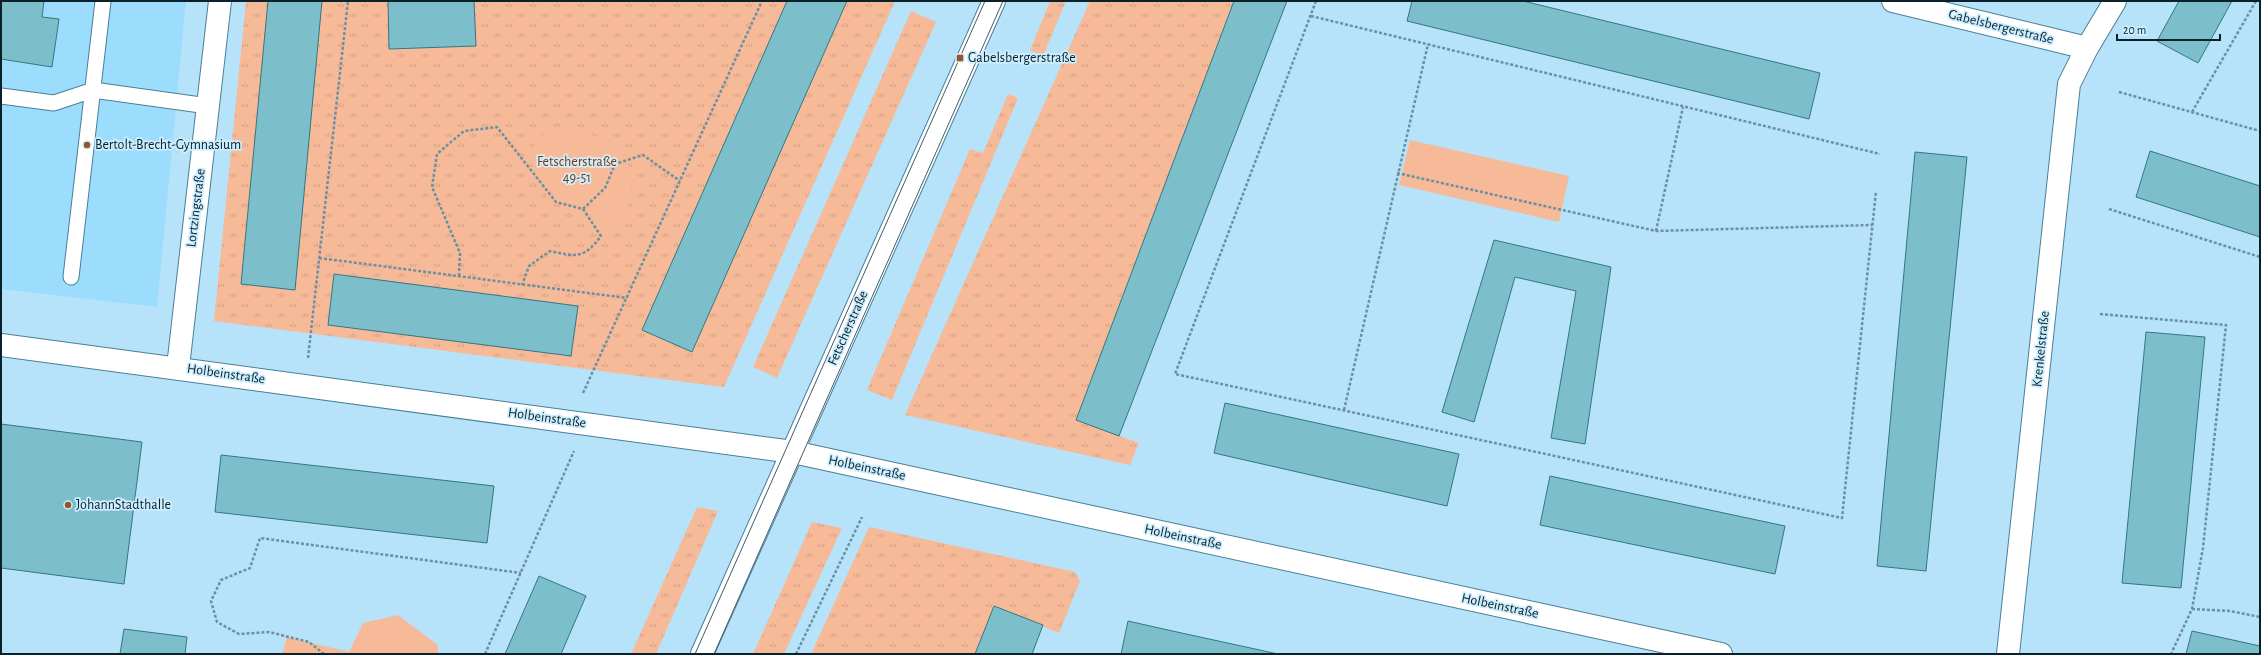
<svg xmlns="http://www.w3.org/2000/svg" width="2261" height="655" font-family="'Alegreya Sans',sans-serif">
<style>
.built{fill:#9cddfd}
.grass{fill:url(#grass-tufts)}
.green{fill:#f7ba99}
.building{fill:#7cbfcb;stroke:#337782}
.lines{fill:none;stroke-linecap:round;stroke-linejoin:round}
.lane-casing{stroke:#497f98;stroke-width:17}
.street-casing{stroke:#497f98;stroke-width:24}
.secondary-casing{stroke:#497f98;stroke-width:24}
.path{stroke:#6c90a0;stroke-width:2.5;stroke-dasharray:3 2;stroke-linecap:butt}
.lane{stroke:#fff;stroke-width:15}
.street{stroke:#fff;stroke-width:22}
.secondary{stroke:#fff;stroke-width:22}
.tram{stroke:#3e5c6a;stroke-width:1}
.poi-dot{fill:#995329;stroke:#cdeeff;stroke-width:1.5}
.labels{text-anchor:middle;dominant-baseline:central;stroke-width:3.5;stroke-linejoin:round;paint-order:stroke}
.street-label{font-size:14px;fill:#0a212b;stroke:#cdeeff}
.poi-label{font-size:14px;fill:#0a212b;stroke:#cdeeff;text-anchor:start}
.park-label{font-size:14px;fill:#7e3700;stroke:#cdeeff}
</style>
<defs>
<pattern id="grass-tufts" width="24" height="20" patternUnits="userSpaceOnUse"><rect width="24" height="20" fill="#f7ba99"/><path d="M3 7l-1-3M5 7V3M7 7l1-3M15 17l-1-3M17 17v-4M19 17l1-3" fill="none" stroke="#d2a084"/></pattern>
</defs>
<rect width="100%" height="100%" fill="#b6e3f9"/>
<path class="built" d="M 1,1 L 186,1 L 157,307 L 1,289 Z"/>
<path class="grass" d="M 246,1 L 895,1 L 724,387 L 214,321 Z
M 1050,1 L 1066,1 L 1043,56 L 1030,50 Z
M 1090,1 L 1234,1 L 1076,420 L 1139,443 L 1130,465 L 905,415 Z
M 911,11 L 936,22 L 777,378 L 753,367 Z
M 1008,94 L 1018,98 L 892,400 L 867,390 L 970,149 L 983,153 Z
M 697,507 L 718,511 L 656,654 L 631,654 Z
M 812,522 L 842,528 L 784,654 L 753,654 Z
M 869,527 L 1075,572 L 1080,581 L 1059,633 L 994,606 L 975,654 L 811,654 Z"/>
<path class="green" d="M 570,126 C 591,133 619,146 630,168 C 636,182 626,217 620,229 L 593,231 L 584,224 L 576,210 L 548,197 L 538,183 L 533,167 L 532,150 L 538,139 L 553,127 Z
M 1410,140 L 1569,176 L 1559,222 L 1399,185 Z
M 398,615 L 438,645 L 438,654 L 282,654 L 287,637 L 349,652 L 363,623 Z"/>
<path class="building" d="M 1,1 L 44,1 L 42,17 L 59,19 L 52,67 L 1,59 Z
M 268,1 L 322,1 L 295,290 L 241,284 Z
M 388,1 L 474,1 L 476,46 L 389,49 Z
M 787,1 L 847,1 L 692,352 L 642,330 Z
M 1234,1 L 1287,1 L 1119,436 L 1076,420 Z
M 1412,1 L 1523,1 L 1820,73 L 1809,119 L 1407,21 Z
M 2179,1 L 2232,1 L 2198,63 L 2157,41 Z
M 2150,151 L 2260,186 L 2260,237 L 2136,197 Z
M 1915,152 L 1967,157 L 1926,571 L 1877,566 Z
M 1494,240 L 1611,267 L 1585,444 L 1551,438 L 1576,291 L 1515,277 L 1474,422 L 1442,412 Z
M 334,274 L 578,306 L 571,356 L 328,325 Z
M 2146,332 L 2205,337 L 2181,588 L 2122,583 Z
M 1225,403 L 1459,454 L 1447,506 L 1214,453 Z
M 1,424 L 142,442 L 124,584 L 1,568 Z
M 221,455 L 494,486 L 487,543 L 215,512 Z
M 1550,476 L 1785,526 L 1775,574 L 1540,525 Z
M 539,576 L 586,596 L 561,654 L 505,654 Z
M 994,606 L 1043,625 L 1032,654 L 975,654 Z
M 1128,621 L 1177,632 L 1278,654 L 1121,654 Z
M 124,629 L 187,637 L 185,654 L 120,654 Z
M 2192,631 L 2260,646 L 2260,654 L 2186,654 Z"/>
<g class="lines">
<defs>
<path id="lane" d="M 1,96 L 54,103 L 93,90 L 208,106
M 71,277 L 103,1"/>
<path id="street" d="M 1893,1 L 2087,48
M 1,345 L 793,452 L 1721,654
M 178,367 L 220,1
M 2008,654 L 2069,84 L 2087,48 L 2115,1"/>
<path id="secondary" d="M 702,654 L 994,1"/>
</defs>
<use href="#lane" class="lane-casing"/>
<use href="#street" class="street-casing"/>
<use href="#secondary" class="secondary-casing"/>
<path class="path" d="M 1316,1 L 1175,374 L 1842,518 L 1876,191
M 1311,16 L 1880,154
M 2119,92 L 2260,131
M 2192,112 L 2256,1
M 1397,173 L 1656,231 L 1872,225
M 583,209 L 605,188 L 615,164 L 643,155 L 680,181
M 2109,209 L 2260,257
M 1656,231 L 1683,107
M 319,258 L 627,298
M 459,276 L 460,253 L 432,187 L 437,154 L 464,131 L 497,127 L 556,202 L 583,209 L 601,236 C 584,259 576,257 550,251 L 529,266 L 522,285
M 2100,314 L 2226,325 L 2203,548 L 2192,609 L 2171,654
M 308,358 L 348,1
M 583,393 L 762,1
M 1344,410 L 1428,44
M 2192,609 L 2230,611 L 2260,617
M 324,654 L 309,642 L 269,632 L 239,634 L 217,622 L 211,601 L 221,580 L 250,568 L 260,538 L 521,573
M 485,654 L 574,451
M 796,654 L 862,517"/>
<use href="#lane" class="lane"/>
<use href="#street" class="street"/>
<use href="#secondary" class="secondary"/>
<path class="tram" d="M 695,654 L 985,1
M 714,654 L 1003,1"/>
</g>
<g class="poi-dot">
<rect x="956" y="54" width="8" height="8" rx="2"/>
<circle cx="87" cy="145" r="4"/>
<circle cx="68" cy="505" r="4"/>
</g>
<g class="labels">
<g class="street-label">
<text transform="translate(2001 27) rotate(14)">Gabelsbergerstraße</text>
<text transform="translate(196 208) rotate(-83)">Lortzingstraße</text>
<text transform="translate(848 328) rotate(-66)">Fetscherstraße</text>
<text transform="translate(2041 349) rotate(-84)">Krenkelstraße</text>
<text transform="translate(226 374) rotate(8)">Holbeinstraße</text>
<text transform="translate(547 418) rotate(8)">Holbeinstraße</text>
<text transform="translate(867 468) rotate(12)">Holbeinstraße</text>
<text transform="translate(1183 537) rotate(12)">Holbeinstraße</text>
<text transform="translate(1500 606) rotate(12)">Holbeinstraße</text>
</g>
<g class="poi-label">
<text x="968" y="58">Gabelsbergerstraße</text>
<text x="95" y="145">Bertolt-Brecht-Gymnasium</text>
<text x="76" y="505">JohannStadthalle</text>
</g>
<g class="park-label">
<text x="577" y="162">Fetscherstraße<tspan x="577" dy="16">49-51</tspan></text>
</g>
</g>
<rect width="2261" height="655" fill="none" stroke="#0a212b" stroke-width="4"/>
<path d="M2117 34v6h103v-6" fill="none" stroke="#0a212b" stroke-width="2"/>
<text x="2123" y="34" font-size="12" fill="#0a212b" stroke="#cdeeff" stroke-width="3" paint-order="stroke">20 m</text>
</svg>
